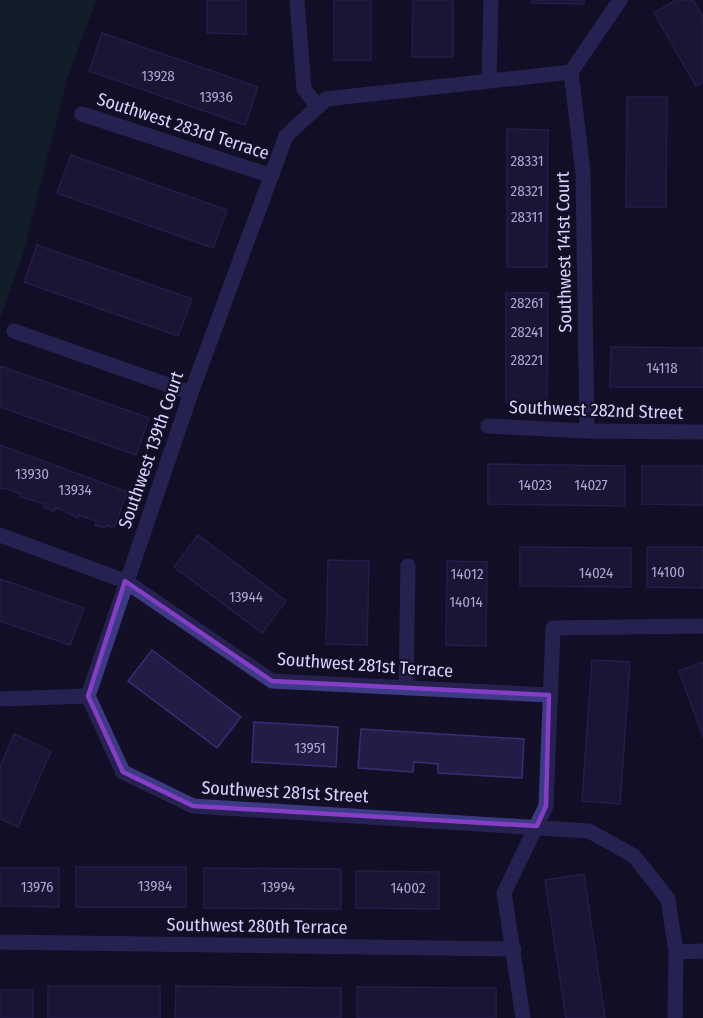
<svg xmlns="http://www.w3.org/2000/svg" width="703" height="1018" font-family="'Fira Sans Condensed',sans-serif">
<style>
.green{fill:#12302f}
.building{fill:#241b47;stroke:#3b2d73;stroke-width:1.5}
.lines{fill:none;stroke-linecap:round;stroke-linejoin:round}
.minor{stroke:#3d3a85;stroke-width:15}
.marked{fill:none;stroke:#843dc5;stroke-width:4.5;stroke-linejoin:round}
.labels{text-anchor:middle;dominant-baseline:central;stroke-width:4.5;stroke-linejoin:round;paint-order:stroke}
.number-label{font-size:15px;fill:#aca6d1}
.street-label{font-size:18px;fill:#d9d4ff;stroke:#130f26}
</style>
<rect width="100%" height="100%" fill="#130f26"/>
<path class="green" d="M 0,0 L 96,0 L 67,79 L 23,254 L 0,318 Z"/>
<path class="building" d="M 207,0 L 246,0 L 246,34 L 207,33 Z
M 334,0 L 371,0 L 371,60 L 334,60 Z
M 413,0 L 453,0 L 453,57 L 412,57 Z
M 532,0 L 584,0 L 584,4 L 532,3 Z
M 676,0 L 693,0 L 703,17 L 703,82 L 696,86 L 654,13 Z
M 102,33 L 258,87 L 245,125 L 89,71 Z
M 627,97 L 667,97 L 666,207 L 626,207 Z
M 507,129 L 548,130 L 547,267 L 507,267 Z
M 71,155 L 227,210 L 213,248 L 57,193 Z
M 37,245 L 192,299 L 178,336 L 24,282 Z
M 506,293 L 548,293 L 547,403 L 506,403 Z
M 611,347 L 703,348 L 703,387 L 610,387 Z
M 0,366 L 149,418 L 136,455 L 0,407 Z
M 0,445 L 127,492 L 114,528 L 106,525 L 105,528 L 95,525 L 96,521 L 79,515 L 78,518 L 56,507 L 54,511 L 44,507 L 45,504 L 20,497 L 21,494 L 4,488 L 0,489 Z
M 488,464 L 625,466 L 625,506 L 488,504 Z
M 642,466 L 703,466 L 703,505 L 642,504 Z
M 198,535 L 286,601 L 262,633 L 174,567 Z
M 520,547 L 631,548 L 631,587 L 520,586 Z
M 647,547 L 703,547 L 703,588 L 647,587 Z
M 328,560 L 369,561 L 367,645 L 326,644 Z
M 447,561 L 487,562 L 486,646 L 446,645 Z
M 0,579 L 84,608 L 70,645 L 0,621 Z
M 152,650 L 241,717 L 217,748 L 128,681 Z
M 592,660 L 630,662 L 620,804 L 582,801 Z
M 703,662 L 703,737 L 679,671 Z
M 254,722 L 338,727 L 336,767 L 252,762 Z
M 361,729 L 524,739 L 522,778 L 438,773 L 438,764 L 414,762 L 413,772 L 358,768 Z
M 14,734 L 51,751 L 18,827 L 0,819 L 0,767 Z
M 76,867 L 186,867 L 186,907 L 76,907 Z
M 0,868 L 59,868 L 59,907 L 0,906 Z
M 204,868 L 341,869 L 341,909 L 204,908 Z
M 356,871 L 439,872 L 439,909 L 356,908 Z
M 584,874 L 605,1018 L 566,1018 L 545,880 Z
M 48,986 L 160,986 L 160,1018 L 48,1018 Z
M 176,986 L 341,988 L 341,1018 L 175,1018 Z
M 357,987 L 496,988 L 496,1018 L 357,1018 Z
M 0,990 L 33,990 L 33,1018 L 0,1018 Z"/>
<g class="lines">
<path class="minor" d="M 297,0 L 304,89 L 318,107
M 571,72 L 583,173 L 587,431
M 489,81 L 491,0
M 82,114 L 272,176
M 14,331 L 191,393
M 488,426 L 587,431 L 703,432
M 0,535 L 125,581 L 272,681 L 549,695
M 406,688 L 408,566
M 88,696 L 123,772 L 193,806 L 589,831 L 634,856 L 668,899 L 676,952 L 675,1018
M 0,699 L 88,696 L 191,393 L 286,136 L 326,99 L 571,72 L 620,0
M 0,942 L 514,949
M 676,952 L 703,951
M 523,1018 L 504,893 L 546,806 L 553,628 L 703,626"/>
</g>
<path d="M0 0H703V1018H0ZM 125,581 L 272,681 L 549,695 L 546,806 L 537,826 L 193,806 L 123,772 L 88,696 Z" fill="#130f26" fill-opacity=".55" fill-rule="evenodd"/>
<path class="marked" d="M 125,581 L 272,681 L 549,695 L 546,806 L 537,826 L 193,806 L 123,772 L 88,696 Z"/>
<g class="labels">
<g class="number-label">
<text x="158" y="76">13928</text>
<text x="216" y="97">13936</text>
<text x="527" y="161">28331</text>
<text x="527" y="191">28321</text>
<text x="527" y="217">28311</text>
<text x="527" y="303">28261</text>
<text x="527" y="332">28241</text>
<text x="527" y="360">28221</text>
<text x="662" y="368">14118</text>
<text x="32" y="474">13930</text>
<text x="535" y="485">14023</text>
<text x="591" y="485">14027</text>
<text x="75" y="490">13934</text>
<text x="668" y="572">14100</text>
<text x="596" y="573">14024</text>
<text x="467" y="574">14012</text>
<text x="246" y="597">13944</text>
<text x="466" y="602">14014</text>
<text x="310" y="748">13951</text>
<text x="155" y="886">13984</text>
<text x="37" y="887">13976</text>
<text x="278" y="887">13994</text>
<text x="408" y="888">14002</text>
</g>
<g class="street-label">
<text transform="translate(183 126) rotate(18)">Southwest 283rd Terrace</text>
<text transform="translate(564 252) rotate(-91)">Southwest 141st Court</text>
<text transform="translate(596 410) rotate(2)">Southwest 282nd Street</text>
<text transform="translate(151 450) rotate(-71)">Southwest 139th Court</text>
<text transform="translate(365 665) rotate(4)">Southwest 281st Terrace</text>
<text transform="translate(285 792) rotate(3)">Southwest 281st Street</text>
<text transform="translate(257 926) rotate(1)">Southwest 280th Terrace</text>
</g>
</g>
</svg>
